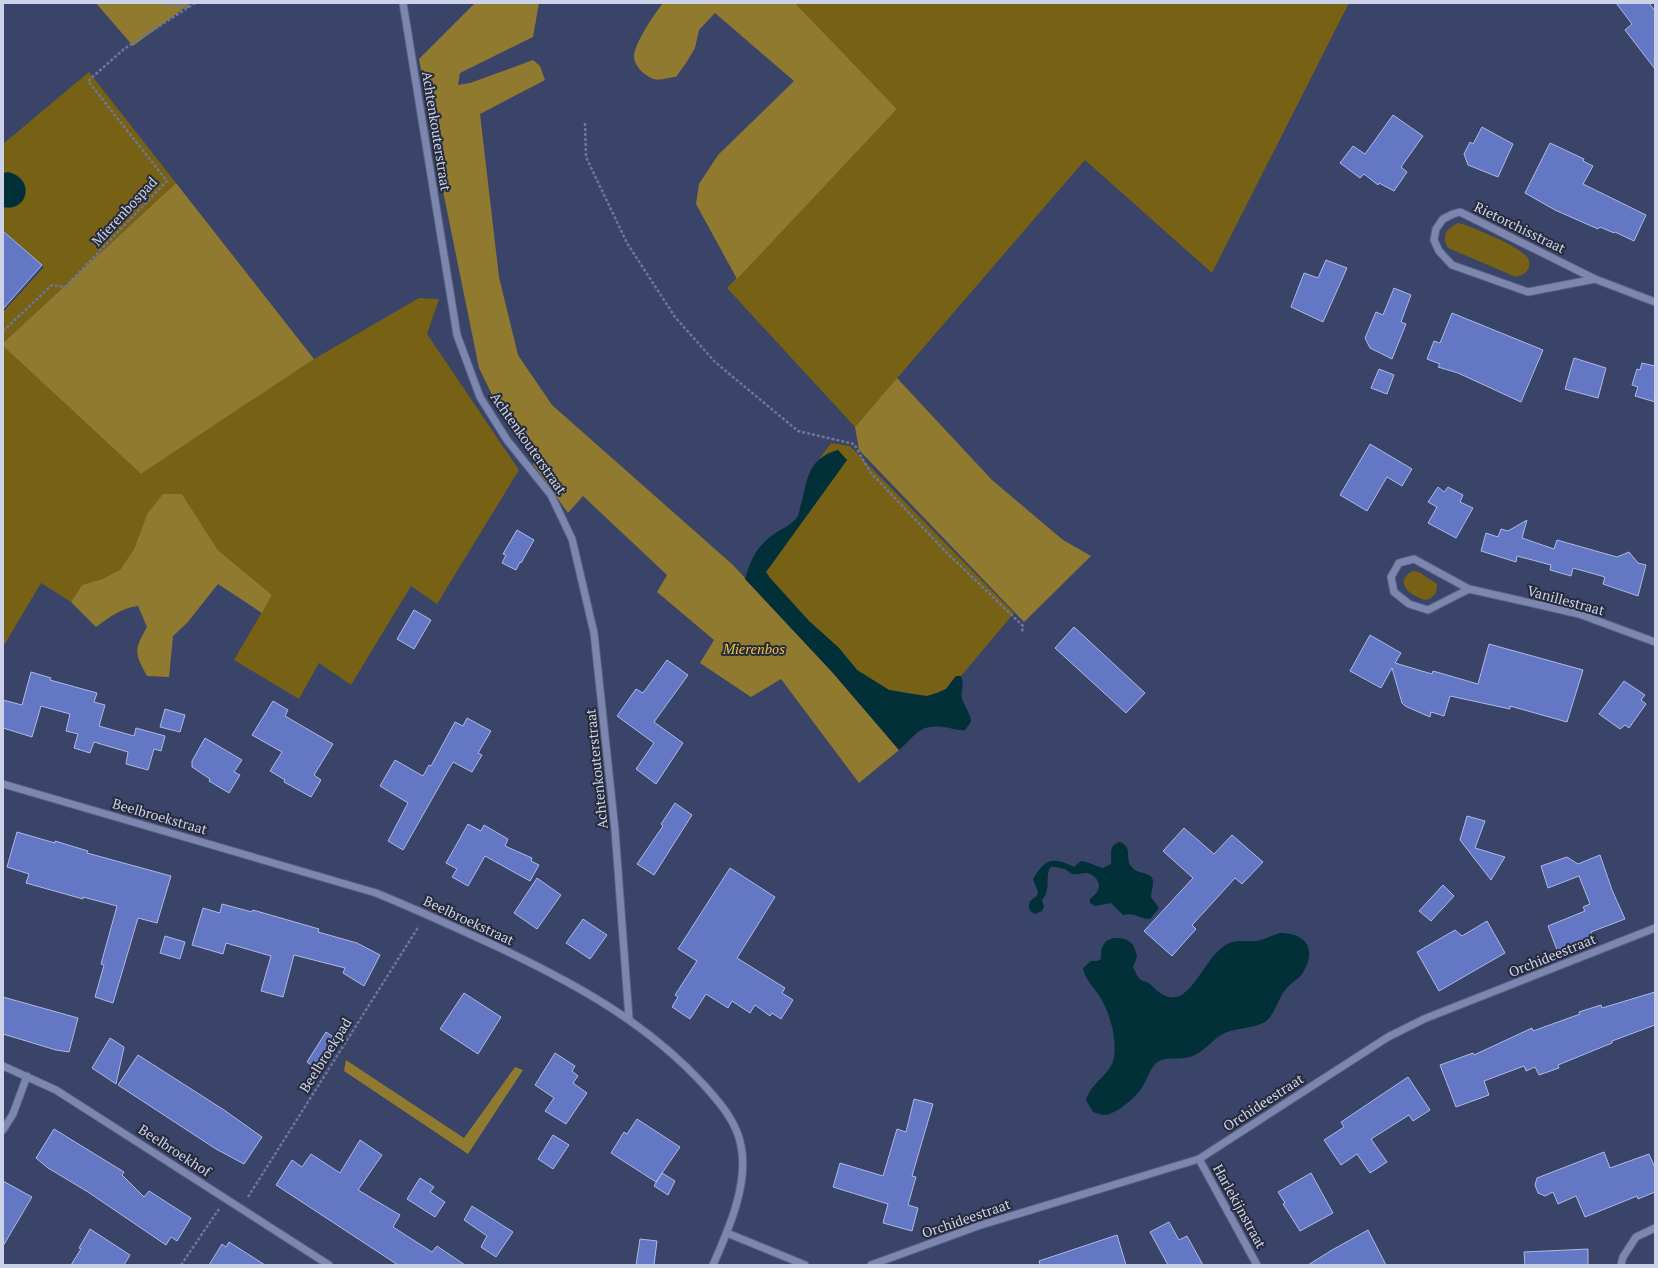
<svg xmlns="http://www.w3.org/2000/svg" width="1658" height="1268" font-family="'PT Serif',serif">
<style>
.green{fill:#766114}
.forest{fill:#907a30}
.water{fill:#023038}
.building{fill:#6477c4;stroke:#adbae5}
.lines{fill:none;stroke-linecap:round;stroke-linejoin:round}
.minor-casing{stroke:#585f7e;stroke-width:9}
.path{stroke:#6e7696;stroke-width:2.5;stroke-dasharray:3 2;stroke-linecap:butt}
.minor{stroke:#7b87af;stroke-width:7}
.labels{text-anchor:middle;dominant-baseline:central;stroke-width:4;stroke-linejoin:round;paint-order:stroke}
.street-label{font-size:14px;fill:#ccd3e9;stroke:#272b3c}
.park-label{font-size:14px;font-style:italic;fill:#ecc640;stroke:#272b3c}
</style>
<rect width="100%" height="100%" fill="#3a4368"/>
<path class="green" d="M 795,3 L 1349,3 L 1212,273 L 1085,160 L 855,427 L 727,288 L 897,109 Z
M 89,72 L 176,183 L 3,343 L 3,312 L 44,267 L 3,230 L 3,144 Z
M 1458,223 L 1466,225 C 1480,231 1519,246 1527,257 C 1529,259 1530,263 1529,266 C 1528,273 1522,275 1516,277 L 1448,248 C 1441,235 1446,229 1458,223 Z
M 419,298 L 439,299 L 427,334 L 519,470 L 437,604 L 411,586 L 351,685 L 319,663 L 299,699 L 234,660 L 272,595 L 218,550 L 182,494 L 147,514 L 134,549 L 120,570 L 102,579 L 82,585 L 71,602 L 41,583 L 3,647 L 3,346 L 141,474 L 314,359 Z
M 831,443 L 850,446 L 1014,613 L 961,676 L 956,676 L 946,689 L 937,693 L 927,696 L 889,690 L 857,670 L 839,648 L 809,621 L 770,578 L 766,572 L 847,460 L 828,453 L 817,462 Z
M 1413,571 L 1419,572 L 1437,584 L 1436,593 L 1430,599 L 1424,600 C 1416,596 1402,591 1404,580 C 1406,575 1409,573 1413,571 Z"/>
<path class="forest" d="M 96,3 L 191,3 L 133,46 Z
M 475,3 L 539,3 L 533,37 L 460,73 L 458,85 L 470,83 L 533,60 L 540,66 L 545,80 L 480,114 L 499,277 L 518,355 L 552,405 L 733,565 L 833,673 L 899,750 L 859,783 L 781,679 L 751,697 L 700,663 L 714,640 L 657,592 L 667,575 L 583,496 L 568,513 L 533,464 L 542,455 L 498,407 L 479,368 L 444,196 L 419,59 Z
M 663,3 L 795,3 L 897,109 L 737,279 L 696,204 L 699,184 L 718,155 L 794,81 L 715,13 L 699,30 L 695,48 L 686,63 L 676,77 C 670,77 660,81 654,79 C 645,76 636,68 634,58 C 633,45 655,13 663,3 Z
M 176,183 L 314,359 L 141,474 L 3,346 L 3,343 Z
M 897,378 L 992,480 L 1063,540 L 1091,556 L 1024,622 L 859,450 L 855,427 Z
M 163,494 L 182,494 L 218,550 L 272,595 L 262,613 L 218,584 L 187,623 L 173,636 L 169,677 L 147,676 C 134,652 134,650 147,627 L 138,606 C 121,608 110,617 96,627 L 71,602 L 82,585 L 102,579 L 120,570 L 134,549 L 147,514 Z
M 346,1060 L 464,1138 L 515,1067 L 523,1070 L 468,1154 L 344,1071 Z"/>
<path class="water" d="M 8,172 C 36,178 28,213 3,207 L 3,173 Z
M 838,450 L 847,460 L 766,572 L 770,578 L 809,621 L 839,648 L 857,670 L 889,690 L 912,694 L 927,696 L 937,693 L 946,689 L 956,676 L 961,676 C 965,686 960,690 962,698 C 964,707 971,713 971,722 L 965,730 C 958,731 951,728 944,727 C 919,724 916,735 899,750 L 833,673 L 745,579 C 751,559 756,547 774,534 C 783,528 792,525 798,516 C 800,511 800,505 802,501 C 808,475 810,458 838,450 Z
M 1120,842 C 1133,847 1125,858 1131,866 C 1137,875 1148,871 1152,878 C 1155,883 1151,891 1151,897 L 1159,908 L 1150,919 C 1139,919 1135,912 1123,915 L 1111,903 L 1095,906 L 1090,903 L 1090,899 C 1092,897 1095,895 1097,892 C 1103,884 1094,873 1086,873 C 1081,873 1077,875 1072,874 C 1066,869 1060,867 1051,867 C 1044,875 1052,890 1042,900 L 1044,907 L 1042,911 L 1035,914 C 1028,911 1028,907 1030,901 L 1037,896 L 1038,892 L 1033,879 C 1046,858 1053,857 1074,867 L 1081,861 C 1089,862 1096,866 1103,868 L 1111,864 C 1112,854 1108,845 1120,842 Z
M 1280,933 C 1308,933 1317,951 1302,974 C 1298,980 1290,983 1286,989 C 1278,998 1275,1015 1265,1022 C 1254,1028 1239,1028 1227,1032 C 1214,1037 1207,1049 1195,1055 C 1184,1061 1170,1056 1159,1061 C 1150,1066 1147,1081 1141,1089 C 1135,1098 1116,1114 1105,1115 C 1101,1115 1097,1113 1093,1112 L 1086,1100 C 1091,1082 1112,1074 1114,1057 C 1117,1039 1110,1013 1100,997 C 1094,987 1085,980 1083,968 L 1091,961 L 1097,961 L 1101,959 C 1101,953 1101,948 1104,944 C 1110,935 1127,937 1133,945 C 1135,948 1136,953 1137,957 L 1133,967 C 1135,971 1137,977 1141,980 C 1145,982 1149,982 1152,986 C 1188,1023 1199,960 1227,944 C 1237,939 1246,942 1256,941 C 1264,940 1272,935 1280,933 Z"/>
<path class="building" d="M 1616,3 L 1649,3 L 1655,11 L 1655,69 L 1625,30 L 1632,24 Z
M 1393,115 L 1423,136 L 1401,167 L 1407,172 L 1394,191 L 1379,183 L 1378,185 L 1364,174 L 1360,178 L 1340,163 L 1353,146 L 1365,154 Z
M 1482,127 L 1513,144 L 1498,177 L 1468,165 L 1464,154 L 1470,142 L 1473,144 Z
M 1550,143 L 1584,159 L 1583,161 L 1593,166 L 1583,184 L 1646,215 L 1634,241 L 1615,232 L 1614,233 L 1600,227 L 1598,229 L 1555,210 L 1525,193 Z
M 3,231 L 42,265 L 3,309 Z
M 1326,260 L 1347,268 L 1323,322 L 1291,307 L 1304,273 L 1318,278 Z
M 1394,288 L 1411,295 L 1401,322 L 1406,324 L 1392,359 L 1370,348 L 1365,338 L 1376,312 L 1383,315 Z
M 1452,313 L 1543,350 L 1521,402 L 1458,373 L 1438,367 L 1440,364 L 1427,359 L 1434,341 L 1440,343 Z
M 1574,358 L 1606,368 L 1598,398 L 1565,389 Z
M 1642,363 L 1655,366 L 1655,402 L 1635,396 L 1638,387 L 1632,385 L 1637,369 L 1640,370 Z
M 1379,369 L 1394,375 L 1387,394 L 1371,388 Z
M 1370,444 L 1412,469 L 1402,486 L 1387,477 L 1367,511 L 1340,495 Z
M 1438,487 L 1444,492 L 1448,487 L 1463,495 L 1460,502 L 1473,508 L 1456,538 L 1428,523 L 1437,507 L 1428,502 Z
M 1527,520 L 1522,538 L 1554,549 L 1557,540 L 1617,557 L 1629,552 L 1638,563 L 1646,565 L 1638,596 L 1603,584 L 1605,577 L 1573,568 L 1571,576 L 1550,570 L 1551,565 L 1517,556 L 1516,562 L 1481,551 L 1486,533 L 1498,537 L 1501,529 L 1508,531 Z
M 517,530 L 534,540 L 521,563 L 520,562 L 516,570 L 502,563 L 506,555 L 503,554 Z
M 414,610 L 431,620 L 414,649 L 397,639 Z
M 1074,627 L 1145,693 L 1126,713 L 1055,648 Z
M 1370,635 L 1401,653 L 1395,663 L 1432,674 L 1433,671 L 1478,684 L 1489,644 L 1583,670 L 1567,722 L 1510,706 L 1510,709 L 1450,696 L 1444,716 L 1431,712 L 1430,717 L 1405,706 L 1402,703 L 1392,668 L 1381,688 L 1350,671 Z
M 667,660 L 688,675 L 654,722 L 683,743 L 656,784 L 636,769 L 654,743 L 617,716 L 636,689 L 643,693 Z
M 31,672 L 51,678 L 50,680 L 97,693 L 94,702 L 105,705 L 99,726 L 134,736 L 136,728 L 165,736 L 161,751 L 154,749 L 148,770 L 126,764 L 128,752 L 94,742 L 90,753 L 74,748 L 78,734 L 66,731 L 70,714 L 41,706 L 32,737 L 3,728 L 3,700 L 22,705 Z
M 1624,681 L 1645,695 L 1641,700 L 1646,704 L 1629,728 L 1625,725 L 1620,729 L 1599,714 Z
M 273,701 L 288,710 L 285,716 L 333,744 L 314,775 L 321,780 L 311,797 L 284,782 L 285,780 L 270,771 L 282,752 L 252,735 Z
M 165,709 L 185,715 L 180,732 L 160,727 Z
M 467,718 L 491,731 L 478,753 L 482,755 L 472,772 L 453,762 L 403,850 L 388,841 L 408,803 L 380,786 L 395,760 L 423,776 L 429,765 L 431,766 L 455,722 L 463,726 Z
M 205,738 L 242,760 L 234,772 L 240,775 L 229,793 L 209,781 L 210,779 L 192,767 L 192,761 Z
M 675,803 L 692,815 L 654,875 L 637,864 L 663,826 L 661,824 Z
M 1467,816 L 1485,821 L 1475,848 L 1505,857 L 1491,880 L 1460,840 Z
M 468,824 L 481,831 L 484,825 L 508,839 L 505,846 L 532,858 L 531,861 L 539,865 L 530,881 L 485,856 L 468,886 L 452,877 L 457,869 L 446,863 Z
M 1184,828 L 1214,854 L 1232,835 L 1263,862 L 1242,884 L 1235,878 L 1194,923 L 1192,925 L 1196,929 L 1172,956 L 1144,931 L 1193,878 L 1163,851 Z
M 17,832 L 55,843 L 55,841 L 88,851 L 87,853 L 171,876 L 157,923 L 138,918 L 113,1003 L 95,997 L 104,965 L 101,964 L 117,906 L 83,897 L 83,899 L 26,883 L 29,874 L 7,867 Z
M 1600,855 L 1612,890 L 1625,919 L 1591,932 L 1593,937 L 1557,950 L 1548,926 L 1585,911 L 1583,907 L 1590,904 L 1579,876 L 1548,888 L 1541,866 L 1567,857 L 1578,864 Z
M 730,868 L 775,897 L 737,958 L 785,988 L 782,993 L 793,1000 L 781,1019 L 772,1013 L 770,1016 L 755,1005 L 750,1013 L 732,1001 L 728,1008 L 706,994 L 690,1019 L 672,1007 L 678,997 L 675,995 L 697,961 L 678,949 Z
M 537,878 L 561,895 L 537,929 L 514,913 Z
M 1443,885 L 1454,896 L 1431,921 L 1419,911 Z
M 222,904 L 252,912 L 253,910 L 319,929 L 318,932 L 357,943 L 380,955 L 364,986 L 343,973 L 345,968 L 294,955 L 283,997 L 261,991 L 271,956 L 226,943 L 223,954 L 192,945 L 203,908 L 220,913 Z
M 583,919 L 607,935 L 590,959 L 566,943 Z
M 1487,921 L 1505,953 L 1439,991 L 1417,952 L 1455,930 L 1462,936 Z
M 165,936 L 185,942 L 180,959 L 160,953 Z
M 1655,992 L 1655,1025 L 1612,1041 L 1612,1043 L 1558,1065 L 1559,1068 L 1539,1075 L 1535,1067 L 1526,1071 L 1524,1066 L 1484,1081 L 1489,1095 L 1456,1107 L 1440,1065 L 1473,1053 L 1474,1055 L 1532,1028 L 1533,1031 L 1580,1014 L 1579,1012 L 1601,1005 L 1602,1008 Z
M 464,993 L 501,1017 L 478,1054 L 440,1029 Z
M 3,997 L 78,1018 L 69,1052 L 56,1050 L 3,1034 Z
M 326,1032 L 338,1040 L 320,1071 L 307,1062 Z
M 110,1038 L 124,1047 L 116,1084 L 92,1068 Z
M 555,1053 L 575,1066 L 572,1071 L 578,1076 L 573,1083 L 587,1093 L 566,1124 L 545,1111 L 554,1098 L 535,1085 Z
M 138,1055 L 224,1110 L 262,1137 L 244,1164 L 216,1149 L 118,1085 Z
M 1408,1077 L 1430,1110 L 1413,1121 L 1409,1115 L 1371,1139 L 1387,1162 L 1370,1173 L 1357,1154 L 1341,1165 L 1324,1140 L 1344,1127 L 1341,1122 Z
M 914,1099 L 933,1104 L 912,1176 L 916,1177 L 908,1205 L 918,1208 L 912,1231 L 883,1223 L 888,1204 L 833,1187 L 840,1163 L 883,1176 L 897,1129 L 906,1132 Z
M 637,1119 L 680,1147 L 656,1182 L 611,1153 L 624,1132 L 627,1134 Z
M 54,1129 L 124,1172 L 122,1175 L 144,1197 L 149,1191 L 191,1218 L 177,1241 L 171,1237 L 166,1245 L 88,1192 L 48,1168 L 36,1158 Z
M 553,1135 L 569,1145 L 553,1169 L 538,1159 Z
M 360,1140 L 382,1155 L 358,1190 L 400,1215 L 393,1227 L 432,1252 L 437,1246 L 465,1265 L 398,1265 L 276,1185 L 292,1160 L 302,1167 L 311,1154 L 340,1173 Z
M 1604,1152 L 1610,1168 L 1649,1154 L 1655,1168 L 1655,1192 L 1638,1199 L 1637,1196 L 1585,1217 L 1576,1196 L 1558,1204 L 1553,1192 L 1545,1196 L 1538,1193 L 1535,1185 L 1537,1178 Z
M 662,1173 L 675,1181 L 668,1195 L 654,1186 Z
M 1311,1173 L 1333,1213 L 1300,1231 L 1283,1204 L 1285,1203 L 1278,1192 Z
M 420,1178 L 434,1187 L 430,1192 L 445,1202 L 435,1217 L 407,1199 Z
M 3,1181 L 32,1197 L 3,1246 Z
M 472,1206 L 513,1232 L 496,1257 L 481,1247 L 487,1236 L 464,1220 Z
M 1169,1222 L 1179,1240 L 1187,1236 L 1203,1265 L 1168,1265 L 1150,1232 Z
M 90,1229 L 130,1255 L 124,1265 L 71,1265 L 81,1249 L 79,1248 Z
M 1368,1230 L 1386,1265 L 1308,1265 L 1332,1250 Z
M 1117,1235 L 1126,1265 L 1040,1265 L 1039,1261 Z
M 640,1239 L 657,1241 L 654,1265 L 636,1265 Z
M 229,1242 L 265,1265 L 209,1265 L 222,1244 L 226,1247 Z
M 1588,1249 L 1588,1265 L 1525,1265 L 1524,1252 Z"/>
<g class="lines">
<defs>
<path id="minor" d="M 403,3 L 457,335 L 480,397 L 507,440 L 551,495 L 572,539 L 594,633 L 615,830 L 629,1018
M 1595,279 L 1528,292 L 1452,265 L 1439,251 L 1434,240 L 1436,229 L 1443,219 L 1453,214 L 1460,212 L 1595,279 L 1655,302
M 1469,589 L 1428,610 L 1409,604 L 1394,592 L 1391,577 L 1399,563 L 1414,559 L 1469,589 L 1579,614 L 1655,642
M 3,784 L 376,893 C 418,910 459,929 500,948 C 576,984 647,1023 704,1085 C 720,1103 737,1122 741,1146 C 749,1184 728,1231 713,1265
M 3,1066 L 56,1090 L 329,1265
M 3,1130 L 13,1114 L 27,1076
M 1199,1159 L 1257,1265
M 727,1233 L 805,1265
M 871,1265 L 978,1226 L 1199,1159 L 1388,1037 L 1424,1019 L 1655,928
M 1621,1265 L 1623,1257 L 1636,1237 L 1655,1228"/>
</defs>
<use href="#minor" class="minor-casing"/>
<path class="path" d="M 156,3 L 190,7
M 585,123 L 586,157 L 627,243 L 675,317 L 715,362 L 798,431 L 854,444 L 870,472 L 946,552 L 1023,626 L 1022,632
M 3,331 L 52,285 L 65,287 L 167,181 L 88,81 L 124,49 L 195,3
M 248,1197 L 419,926
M 181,1265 L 219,1209"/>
<use href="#minor" class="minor"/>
</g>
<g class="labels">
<g class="street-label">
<text transform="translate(437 131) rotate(81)">Achtenkouterstraat</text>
<text transform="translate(124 211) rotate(-47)">Mierenbospad</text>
<text transform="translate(1520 227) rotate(26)">Rietorchisstraat</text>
<text transform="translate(529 443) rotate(55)">Achtenkouterstraat</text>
<text transform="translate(1566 600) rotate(15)">Vanillestraat</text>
<text transform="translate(596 769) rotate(-96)">Achtenkouterstraat</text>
<text transform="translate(160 816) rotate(16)">Beelbroekstraat</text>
<text transform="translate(469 920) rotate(25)">Beelbroekstraat</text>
<text transform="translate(1552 955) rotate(-22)">Orchideestraat</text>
<text transform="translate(325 1055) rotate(-58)">Beelbroekpad</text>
<text transform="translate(1263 1102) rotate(-33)">Orchideestraat</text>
<text transform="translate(175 1150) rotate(33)">Beelbroekhof</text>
<text transform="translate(1240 1206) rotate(61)">Harlekijnstraat</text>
<text transform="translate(966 1218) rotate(-19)">Orchideestraat</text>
</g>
<g class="park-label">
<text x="754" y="648">Mierenbos</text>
</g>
</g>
<rect width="1658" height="1268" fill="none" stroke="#ccd3e9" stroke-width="8"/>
</svg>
